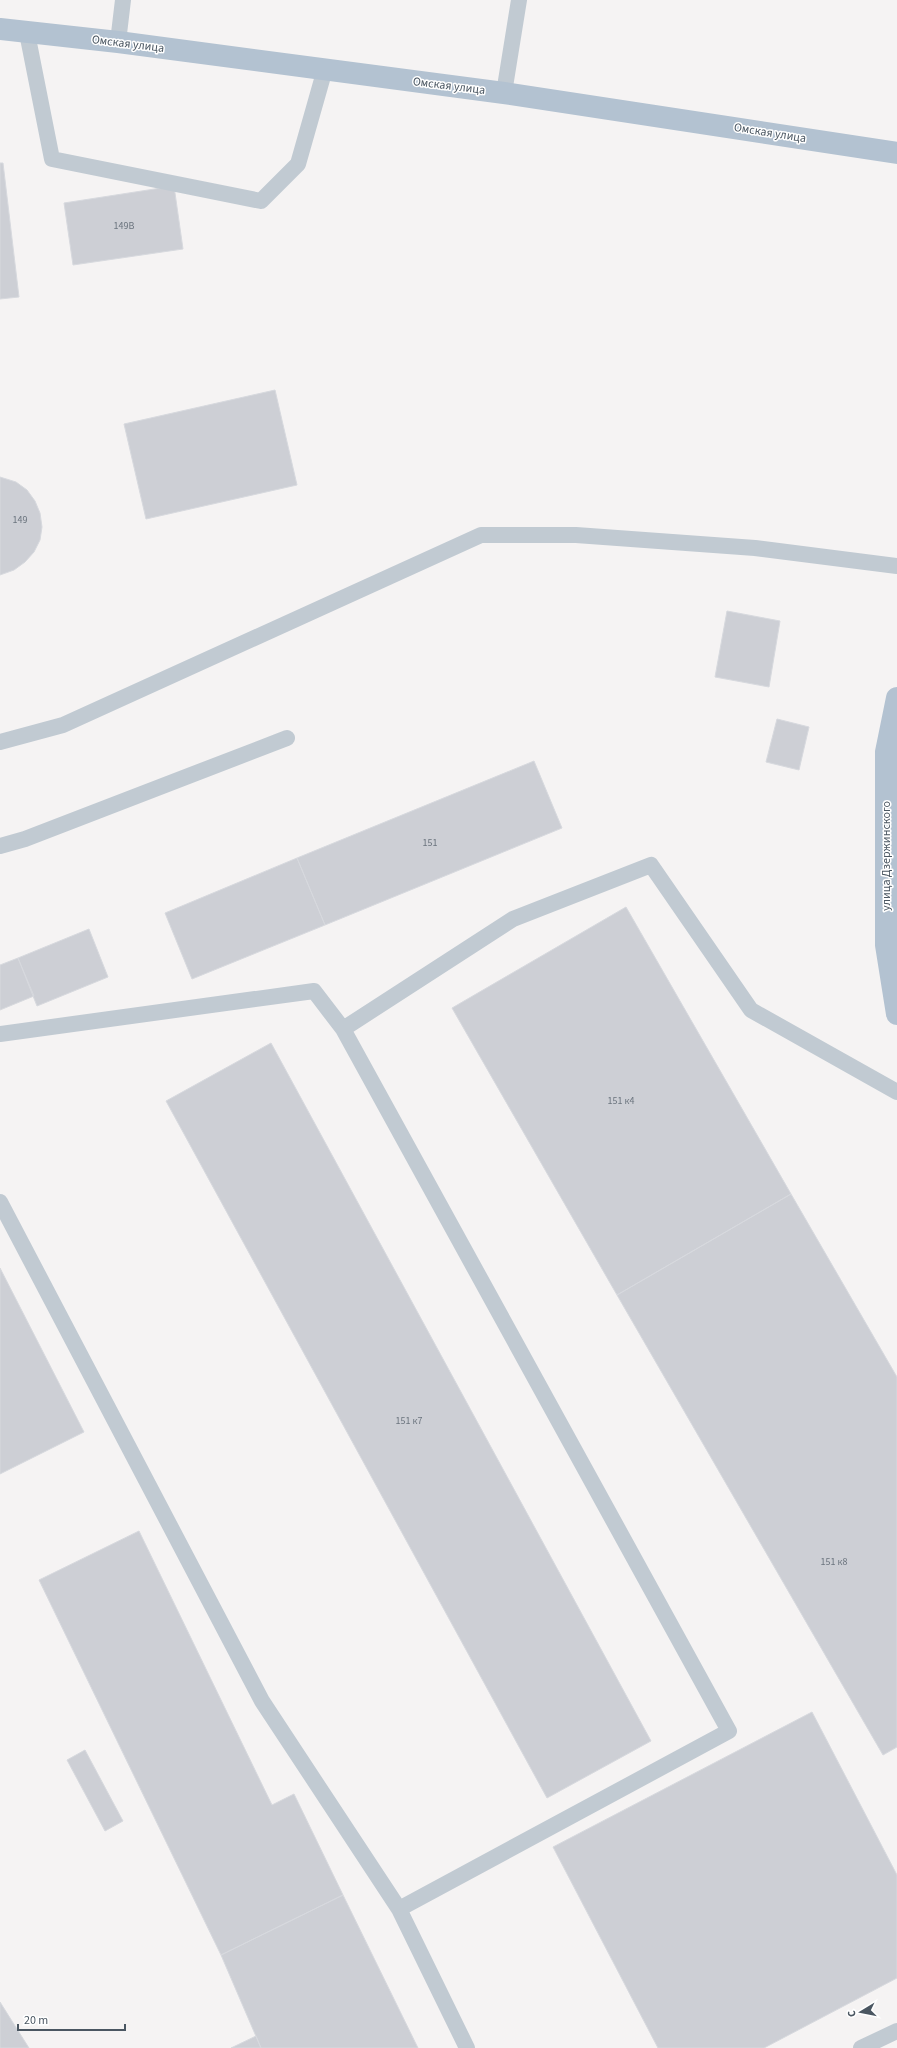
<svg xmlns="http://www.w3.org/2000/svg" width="897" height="2048" font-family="'Source Sans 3',sans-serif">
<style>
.building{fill:#cdcfd5;stroke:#d7d9de}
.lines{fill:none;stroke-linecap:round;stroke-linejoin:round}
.service{stroke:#c1cad2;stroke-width:16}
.primary{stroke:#b3c2d1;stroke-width:22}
.labels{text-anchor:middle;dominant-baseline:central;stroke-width:3;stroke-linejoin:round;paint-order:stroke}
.number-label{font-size:10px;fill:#6b747e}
.street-label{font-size:12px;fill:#4a5661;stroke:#fff}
</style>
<rect width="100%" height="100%" fill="#f5f3f3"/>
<path class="building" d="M 0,163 L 3,163 L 19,297 L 0,299 Z
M 174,186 L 183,249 L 73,265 L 64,203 Z
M 275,390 L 297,485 L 146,519 L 124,424 Z
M 0,477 L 16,482 L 27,490 L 35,501 L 40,513 L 42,527 L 40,540 L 34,552 L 25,562 L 14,570 L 0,575 Z
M 727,611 L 780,621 L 769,687 L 715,677 Z
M 777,719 L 809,727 L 799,770 L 766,762 Z
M 534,761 L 562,828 L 325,925 L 297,858 Z
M 297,858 L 325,925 L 192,979 L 165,913 Z
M 626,907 L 791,1194 L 617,1295 L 452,1008 Z
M 89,929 L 108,977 L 37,1006 L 18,958 Z
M 18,958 L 34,996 L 0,1010 L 0,965 Z
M 271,1043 L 651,1741 L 547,1798 L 166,1101 Z
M 791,1194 L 897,1377 L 897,1747 L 883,1755 L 617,1295 Z
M 0,1268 L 84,1432 L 0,1474 Z
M 139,1531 L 272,1805 L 294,1794 L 343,1895 L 221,1955 L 39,1580 Z
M 812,1712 L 897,1875 L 897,1978 L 764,2048 L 658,2048 L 553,1847 Z
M 85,1750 L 123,1821 L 105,1831 L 67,1760 Z
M 343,1895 L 418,2048 L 261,2048 L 221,1955 Z
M 0,2002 L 29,2048 L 0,2048 Z
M 256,2036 L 261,2048 L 231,2048 Z"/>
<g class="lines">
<path class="service" d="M 27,33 L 52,159 L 261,201 L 298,164 L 325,69
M 118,42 L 123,0
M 504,93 L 519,0
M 0,742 L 63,725 L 481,535 L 576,535 L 755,548 L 897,566
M 0,846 L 25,839 L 287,738
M 343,1029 L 513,919 L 651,865 L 751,1010 L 897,1092
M 0,1034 L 314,991 L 343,1029 L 729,1731 L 399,1909 L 262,1701 L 0,1202
M 399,1909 L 467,2048
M 861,2048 L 897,2031"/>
<path class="primary" d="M 0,29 L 118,42 L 504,93 L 897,153
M 897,698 L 886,752 L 886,945 L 897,1014"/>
</g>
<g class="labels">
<g class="number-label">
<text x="124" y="226">149В</text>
<text x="20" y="520">149</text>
<text x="430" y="843">151</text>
<text x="621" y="1101">151 к4</text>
<text x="409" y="1421">151 к7</text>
<text x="834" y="1562">151 к8</text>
</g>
<g class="street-label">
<text transform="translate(128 44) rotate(7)">Омская улица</text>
<text transform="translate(449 86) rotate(7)">Омская улица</text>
<text transform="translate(770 133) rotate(9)">Омская улица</text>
<text transform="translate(886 856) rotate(-90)">улица Дзержинского</text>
</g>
</g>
<g transform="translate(861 2012) rotate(260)" stroke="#ffffff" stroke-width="3" paint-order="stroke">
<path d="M0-3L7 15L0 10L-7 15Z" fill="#4a5661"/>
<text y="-6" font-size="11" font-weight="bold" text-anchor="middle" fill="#4a5661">С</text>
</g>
<path d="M18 2024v6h107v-6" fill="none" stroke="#4a5661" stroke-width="2"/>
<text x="24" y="2024" font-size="12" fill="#4a5661" stroke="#ffffff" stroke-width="3" paint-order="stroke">20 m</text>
</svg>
